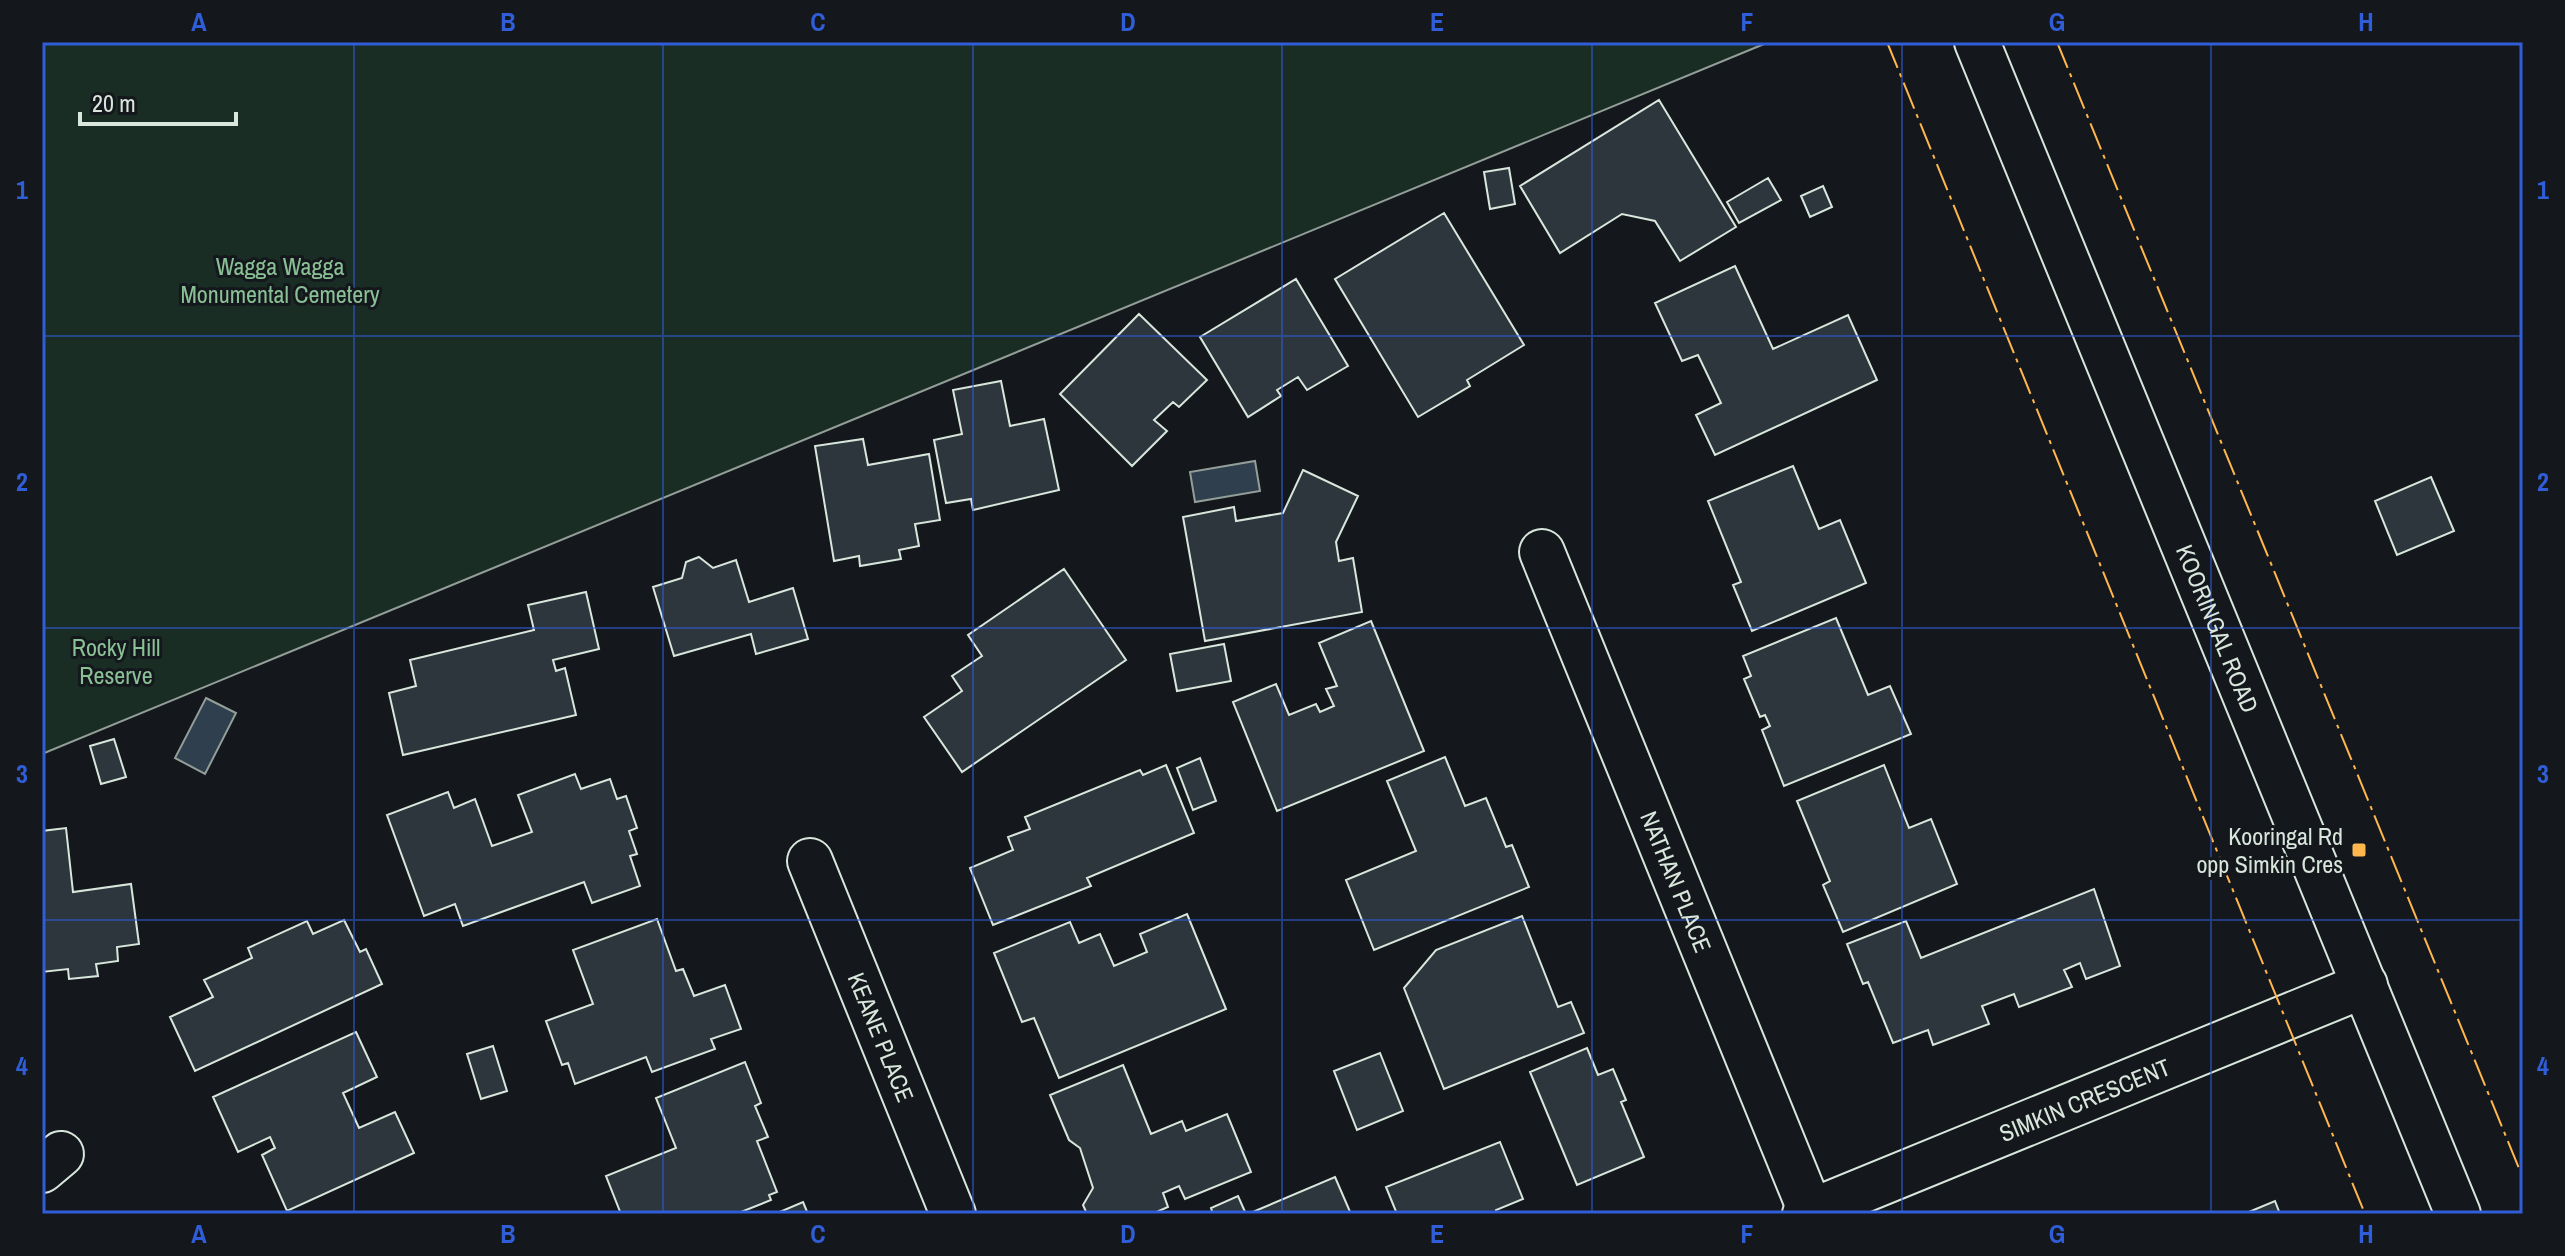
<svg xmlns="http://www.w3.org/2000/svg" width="2565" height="1256" font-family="'Archivo Narrow',sans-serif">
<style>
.green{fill:#1a2d24;stroke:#939e99;stroke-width:2}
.water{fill:#2f3f4d;stroke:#939e99;stroke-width:2}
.building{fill:#2c363c;stroke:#d8e6dc;stroke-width:2}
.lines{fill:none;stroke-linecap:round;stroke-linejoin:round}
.minor-casing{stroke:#d8e6dc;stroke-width:48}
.secondary-casing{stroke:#d8e6dc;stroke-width:48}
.minor{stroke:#14181c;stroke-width:44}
.secondary{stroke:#14181c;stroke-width:44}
.power{stroke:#ffb74d;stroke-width:2;stroke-dasharray:28 6 4 6;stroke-linecap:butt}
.grid{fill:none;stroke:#305dd8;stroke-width:2;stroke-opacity:0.55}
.poi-dot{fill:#ffb74d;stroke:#14181c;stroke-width:3}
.labels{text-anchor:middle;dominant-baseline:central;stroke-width:6;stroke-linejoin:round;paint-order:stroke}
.park-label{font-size:24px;fill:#8ac095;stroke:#14181c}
.street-label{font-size:24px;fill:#d8e6dc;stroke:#14181c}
.poi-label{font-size:24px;fill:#d8e6dc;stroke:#14181c;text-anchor:end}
.neatline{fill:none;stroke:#305dd8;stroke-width:3}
.grid-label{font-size:26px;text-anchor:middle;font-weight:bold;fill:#305dd8}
</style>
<rect width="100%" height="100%" fill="#14181c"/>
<path class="green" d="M 42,42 L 1769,42 L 42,754 Z"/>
<path class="water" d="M 1255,461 L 1260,491 L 1195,502 L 1190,472 Z
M 206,698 L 236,713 L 205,774 L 175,758 Z"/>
<path class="building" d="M 1659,100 L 1736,227 L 1680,261 L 1655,221 L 1622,214 L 1560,253 L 1520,186 Z
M 1509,168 L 1515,204 L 1490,209 L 1484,172 Z
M 1768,178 L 1781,200 L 1739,223 L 1727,202 Z
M 1823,186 L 1832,207 L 1810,217 L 1801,196 Z
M 1444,213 L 1524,345 L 1467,380 L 1470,386 L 1418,417 L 1335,279 Z
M 1735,266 L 1773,349 L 1848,315 L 1877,380 L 1715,455 L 1696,415 L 1721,403 L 1698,355 L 1682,361 L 1655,303 Z
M 1296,279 L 1348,366 L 1307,390 L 1298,377 L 1277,390 L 1281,396 L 1248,417 L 1200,337 Z
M 1139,314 L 1207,380 L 1179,407 L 1173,402 L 1154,420 L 1167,431 L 1132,466 L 1060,394 Z
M 1001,381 L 1010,426 L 1044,419 L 1059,490 L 973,510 L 971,499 L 946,503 L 934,440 L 962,434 L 953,390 Z
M 863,439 L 868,465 L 929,454 L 940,520 L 915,524 L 919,546 L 899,550 L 901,559 L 860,566 L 859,556 L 834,561 L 815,446 Z
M 1793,466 L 1819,529 L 1840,520 L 1866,583 L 1752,631 L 1733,585 L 1741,582 L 1708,501 Z
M 1303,470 L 1358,496 L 1336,542 L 1339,561 L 1353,558 L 1362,612 L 1205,641 L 1183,517 L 1234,507 L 1236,521 L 1283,513 Z
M 2431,477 L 2454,531 L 2397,555 L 2375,501 Z
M 699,557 L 713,568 L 736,560 L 749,602 L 793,588 L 808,639 L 756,654 L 751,634 L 674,656 L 653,587 L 682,578 L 686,562 Z
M 1064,569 L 1126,660 L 962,772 L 924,717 L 962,691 L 952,676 L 982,656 L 968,635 Z
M 586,592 L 599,649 L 553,660 L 556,671 L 565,668 L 576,715 L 403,755 L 389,693 L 416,686 L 410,660 L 534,630 L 528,605 Z
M 1836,618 L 1868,695 L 1890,686 L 1911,734 L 1784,786 L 1762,730 L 1770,726 L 1765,715 L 1760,717 L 1744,679 L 1751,676 L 1743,656 Z
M 1371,621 L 1424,751 L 1277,811 L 1233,702 L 1276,684 L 1289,715 L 1316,704 L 1320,712 L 1334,706 L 1326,689 L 1337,686 L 1319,643 Z
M 1224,644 L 1231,681 L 1177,691 L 1170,654 Z
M 114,739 L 126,777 L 101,784 L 90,746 Z
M 1445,757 L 1465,806 L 1486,798 L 1506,847 L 1512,845 L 1529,887 L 1374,950 L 1346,880 L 1416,851 L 1387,781 Z
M 1200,758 L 1216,801 L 1193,810 L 1177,768 Z
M 1166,765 L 1194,833 L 1087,878 L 1091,886 L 993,925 L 970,868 L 1013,850 L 1008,837 L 1030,829 L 1025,817 L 1140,770 L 1143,775 Z
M 1884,765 L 1909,828 L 1931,819 L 1957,884 L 1843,932 L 1823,885 L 1830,881 L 1797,801 Z
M 575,774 L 581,789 L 610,779 L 617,799 L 626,796 L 637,828 L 629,831 L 637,854 L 630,856 L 640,886 L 592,903 L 584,882 L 463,926 L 455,904 L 424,916 L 387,815 L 448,792 L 454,808 L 475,799 L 492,846 L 532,832 L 518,795 Z
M 66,828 L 73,892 L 131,884 L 139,944 L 117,947 L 118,961 L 96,964 L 98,976 L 69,979 L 68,969 L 42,972 L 42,831 Z
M 2094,889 L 2120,966 L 2086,979 L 2080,963 L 2064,970 L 2072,987 L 2019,1007 L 2014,994 L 1982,1006 L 1989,1024 L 1933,1045 L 1928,1030 L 1893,1043 L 1868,982 L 1863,984 L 1847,944 L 1906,921 L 1921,958 Z
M 1187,914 L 1226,1009 L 1059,1078 L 1034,1018 L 1022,1022 L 994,953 L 1070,922 L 1079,943 L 1100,934 L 1114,966 L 1147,952 L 1140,934 Z
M 1522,916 L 1558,1007 L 1571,1002 L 1584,1033 L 1444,1089 L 1404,988 L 1436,950 Z
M 657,919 L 676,971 L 683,969 L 694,996 L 725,985 L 741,1029 L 711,1039 L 715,1049 L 652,1072 L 646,1057 L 575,1084 L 568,1063 L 562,1065 L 546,1021 L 593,1004 L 573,950 Z
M 344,920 L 360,952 L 366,949 L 382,984 L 195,1071 L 170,1017 L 213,997 L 204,980 L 252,958 L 248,948 L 307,921 L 313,934 Z
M 356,1032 L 377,1077 L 343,1093 L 359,1128 L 395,1112 L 414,1153 L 287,1211 L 262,1155 L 275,1148 L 270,1137 L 238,1152 L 213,1097 Z
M 493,1046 L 507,1091 L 481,1099 L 467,1054 Z
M 1587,1048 L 1598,1075 L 1613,1069 L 1626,1100 L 1621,1102 L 1644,1157 L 1577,1185 L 1530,1072 Z
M 1380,1053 L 1403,1111 L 1357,1130 L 1334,1071 Z
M 745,1062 L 761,1103 L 755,1106 L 768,1137 L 757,1141 L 777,1192 L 769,1195 L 771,1200 L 736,1214 L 621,1214 L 606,1176 L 676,1148 L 656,1098 Z
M 1123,1065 L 1151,1134 L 1182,1121 L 1186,1131 L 1227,1114 L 1251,1172 L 1185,1199 L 1179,1186 L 1163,1193 L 1168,1207 L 1152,1214 L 1087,1214 L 1083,1205 L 1093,1188 L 1080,1148 L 1069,1140 L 1050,1095 Z
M 1500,1142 L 1523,1199 L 1496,1210 L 1497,1214 L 1397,1214 L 1386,1187 Z
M 1335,1177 L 1351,1214 L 1248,1214 Z
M 1238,1196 L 1246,1214 L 1213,1214 L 1211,1208 Z
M 2275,1201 L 2280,1214 L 2244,1214 Z
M 803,1202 L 808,1214 L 775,1214 Z"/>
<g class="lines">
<defs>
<g id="minor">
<path id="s1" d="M 1542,552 L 1811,1212"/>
<path id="s2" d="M 810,861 L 953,1214"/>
<path d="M 42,1170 L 61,1154"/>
<path id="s3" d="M 1805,1214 L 2365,985"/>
</g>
<g id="secondary">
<path id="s4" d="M 1977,42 L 2458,1214"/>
</g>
</defs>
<use href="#minor" class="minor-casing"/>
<use href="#secondary" class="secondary-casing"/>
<use href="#minor" class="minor"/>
<use href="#secondary" class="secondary"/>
<path class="power" d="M 1887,42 L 2365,1214
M 2057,42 L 2523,1178"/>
</g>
<path class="grid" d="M 354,42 L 354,1214M 663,42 L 663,1214M 973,42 L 973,1214M 1282,42 L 1282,1214M 1592,42 L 1592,1214M 1902,42 L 1902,1214M 2211,42 L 2211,1214M 42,336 L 2523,336M 42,628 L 2523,628M 42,920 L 2523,920"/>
<rect class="poi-dot" x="2351" y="842" width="16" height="16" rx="4"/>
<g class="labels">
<g class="park-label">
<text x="280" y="266">Wagga Wagga<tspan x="280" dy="28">Monumental Cemetery</tspan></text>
<text x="116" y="647">Rocky Hill<tspan x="116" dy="28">Reserve</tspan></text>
</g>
<g class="street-label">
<text stroke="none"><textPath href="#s4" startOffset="634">KOORINGAL ROAD</textPath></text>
<text stroke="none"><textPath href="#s1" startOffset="356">NATHAN PLACE</textPath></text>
<text stroke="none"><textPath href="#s2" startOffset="190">KEANE PLACE</textPath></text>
<text stroke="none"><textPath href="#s3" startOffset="302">SIMKIN CRESCENT</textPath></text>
</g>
<g class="poi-label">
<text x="2343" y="836">Kooringal Rd<tspan x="2343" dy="28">opp Simkin Cres</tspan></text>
</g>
</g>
<rect width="2565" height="1256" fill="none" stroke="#14181c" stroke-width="88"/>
<path d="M80 112v12h156v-12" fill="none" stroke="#d8e6dc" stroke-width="4"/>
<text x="92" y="112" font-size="24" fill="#d8e6dc" stroke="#14181c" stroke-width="6" paint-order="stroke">20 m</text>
<rect x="44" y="44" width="2477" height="1168" class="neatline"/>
<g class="grid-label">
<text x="199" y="31">A</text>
<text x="508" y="31">B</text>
<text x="818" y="31">C</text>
<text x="1128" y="31">D</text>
<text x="1437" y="31">E</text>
<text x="1747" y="31">F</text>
<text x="2057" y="31">G</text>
<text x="2366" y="31">H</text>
<text x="22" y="199">1</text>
<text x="2543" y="199">1</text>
<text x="22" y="491">2</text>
<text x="2543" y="491">2</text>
<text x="22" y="783">3</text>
<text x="2543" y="783">3</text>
<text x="22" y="1075">4</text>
<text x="2543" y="1075">4</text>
<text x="199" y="1243">A</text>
<text x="508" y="1243">B</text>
<text x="818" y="1243">C</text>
<text x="1128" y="1243">D</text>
<text x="1437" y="1243">E</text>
<text x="1747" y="1243">F</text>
<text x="2057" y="1243">G</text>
<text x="2366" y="1243">H</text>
</g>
</svg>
